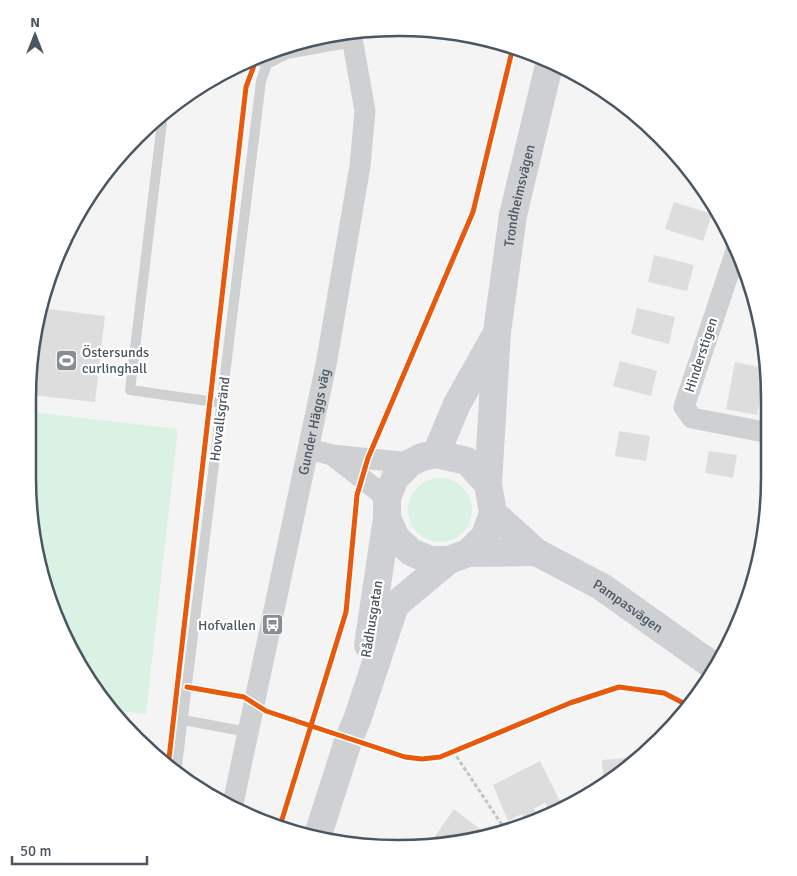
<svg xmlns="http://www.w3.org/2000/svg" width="797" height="876" font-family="Signika,sans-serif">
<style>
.green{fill:#d9f2e3}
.building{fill:#ddddde}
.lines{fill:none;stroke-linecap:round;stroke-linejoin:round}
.path{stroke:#bcc7c4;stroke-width:3;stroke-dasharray:4 2.5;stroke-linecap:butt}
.service{stroke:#ced0d2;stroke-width:10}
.minor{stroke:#ced0d2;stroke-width:21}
.secondary{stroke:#ced0d4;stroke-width:28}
.cycleway-casing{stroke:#fff;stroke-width:8}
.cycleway{stroke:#e8590c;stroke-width:5}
.labels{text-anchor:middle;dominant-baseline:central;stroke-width:4.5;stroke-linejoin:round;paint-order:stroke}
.street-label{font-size:14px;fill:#4a5661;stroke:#fff}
.poi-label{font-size:14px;fill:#4a5661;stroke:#fff;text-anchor:start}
.rim{fill:none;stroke:#4a5661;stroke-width:2.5}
</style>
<rect width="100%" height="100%" fill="#f4f4f4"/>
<path class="green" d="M 31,412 L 178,429 L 146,714 L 111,710 L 104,704 L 66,641 L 35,550 L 28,478 Z
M408 510a32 32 0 1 1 64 0a32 32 0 1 1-64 0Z"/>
<path class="building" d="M 674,202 L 712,214 L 703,241 L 665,229 Z
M 654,255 L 694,265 L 687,291 L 648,282 Z
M 40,308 L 105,316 L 95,402 L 31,395 L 35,326 Z
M 637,308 L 675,317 L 669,344 L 631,334 Z
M 620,361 L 657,371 L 651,396 L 613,386 Z
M 735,362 L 763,368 L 763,383 L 757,415 L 726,409 Z
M 619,431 L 650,436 L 646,461 L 615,456 Z
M 709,451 L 737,455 L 733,478 L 705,473 Z
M 640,757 L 624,772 L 604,784 L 602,760 Z
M 540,761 L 563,807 L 552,814 L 545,803 L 534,808 L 539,821 L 527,824 L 522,814 L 508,821 L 493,785 Z
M 454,809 L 489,836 L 471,841 L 429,845 Z"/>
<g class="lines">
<path class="path" d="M 453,751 L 506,831"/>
<path class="service" d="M 252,58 L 267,64
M 163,114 L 130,390 L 222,403
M 183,720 L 248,732
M 176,774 L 261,81 L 267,64 L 287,54 L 353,42"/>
<g class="minor">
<path d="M 737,248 L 684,407 L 692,418 L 764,432"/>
<path d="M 309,449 L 332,455 L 410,463"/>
<path d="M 332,455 L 387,498"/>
<path id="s1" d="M 232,808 L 326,365 L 360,166 L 365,111 L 351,32"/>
</g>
<g class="secondary">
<path d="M 436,454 L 457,404 L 494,338"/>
<path id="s2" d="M 488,484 L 467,461 L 436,454 L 422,457 L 410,463 L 395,478 L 387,498 L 387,518 L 396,538 L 411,552 L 430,560 L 449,560 L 468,553 L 485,536 L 493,513 L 488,484 L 497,332 L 513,215 L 550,61"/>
<path id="s3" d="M 493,513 L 536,552 L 602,587 L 716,668"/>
<path d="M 468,553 L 536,552"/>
<path d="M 368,645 L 387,518"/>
<path d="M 317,838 L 349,738 L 357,720 L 395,605 L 449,560"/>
</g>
<defs>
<path id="cycleway" d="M 187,687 L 244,697 L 266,711 L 405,757 L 422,759 L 440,757 L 570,703 L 619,687 L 664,693 L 689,706
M 168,767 L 246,87 L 258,55
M 280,826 L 346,612 L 357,495 L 368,458 L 473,212 L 513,47"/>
</defs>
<use href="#cycleway" class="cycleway-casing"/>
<use href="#cycleway" class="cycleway"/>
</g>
<defs>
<symbol id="stadium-square" viewBox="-11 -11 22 22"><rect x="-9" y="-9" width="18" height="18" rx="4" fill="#868d94" stroke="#fff"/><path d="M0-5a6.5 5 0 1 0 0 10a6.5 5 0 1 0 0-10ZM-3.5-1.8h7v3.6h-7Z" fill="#fff"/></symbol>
<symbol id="bus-square" viewBox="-11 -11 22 22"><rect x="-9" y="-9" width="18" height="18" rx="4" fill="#868d94" stroke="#fff"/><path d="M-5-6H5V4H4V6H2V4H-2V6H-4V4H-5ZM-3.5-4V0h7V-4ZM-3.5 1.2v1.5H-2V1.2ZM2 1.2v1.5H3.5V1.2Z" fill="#fff"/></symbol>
</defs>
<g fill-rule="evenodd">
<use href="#stadium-square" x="54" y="348" width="25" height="25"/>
<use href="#bus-square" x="260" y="612" width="25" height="25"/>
</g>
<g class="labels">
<g class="street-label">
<text stroke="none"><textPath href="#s2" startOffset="624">Trondheimsvägen</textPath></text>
<text transform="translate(701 355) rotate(-72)">Hinderstigen</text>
<text transform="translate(220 419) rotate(-83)">Hovvallsgränd</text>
<text stroke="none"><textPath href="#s1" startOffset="395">Gunder Häggs väg</textPath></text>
<text stroke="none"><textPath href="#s3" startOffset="165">Pampasvägen</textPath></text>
<text transform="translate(372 619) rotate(-81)">Rådhusgatan</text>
</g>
<g class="poi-label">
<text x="82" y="352">Östersunds<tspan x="82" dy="16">curlinghall</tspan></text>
<text x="256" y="625" text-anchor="end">Hofvallen</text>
</g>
</g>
<path d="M0 0H797V876H0ZM398 36H399A362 362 0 0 1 761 398V478A362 362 0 0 1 399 840H398A362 362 0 0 1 36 478V398A362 362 0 0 1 398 36Z" fill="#fff" fill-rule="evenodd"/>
<path class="rim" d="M398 36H399A362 362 0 0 1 761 398V478A362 362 0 0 1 399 840H398A362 362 0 0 1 36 478V398A362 362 0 0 1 398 36Z"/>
<g transform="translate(35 35)" stroke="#ffffff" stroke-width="4" paint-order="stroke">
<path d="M0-4L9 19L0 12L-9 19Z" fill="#4a5661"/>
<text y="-8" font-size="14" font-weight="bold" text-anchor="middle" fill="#4a5661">N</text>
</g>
<path d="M12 856v8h135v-8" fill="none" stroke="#4a5661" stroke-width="2.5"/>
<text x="20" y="856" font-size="15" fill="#4a5661" stroke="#ffffff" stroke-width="4" paint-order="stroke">50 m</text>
</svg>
